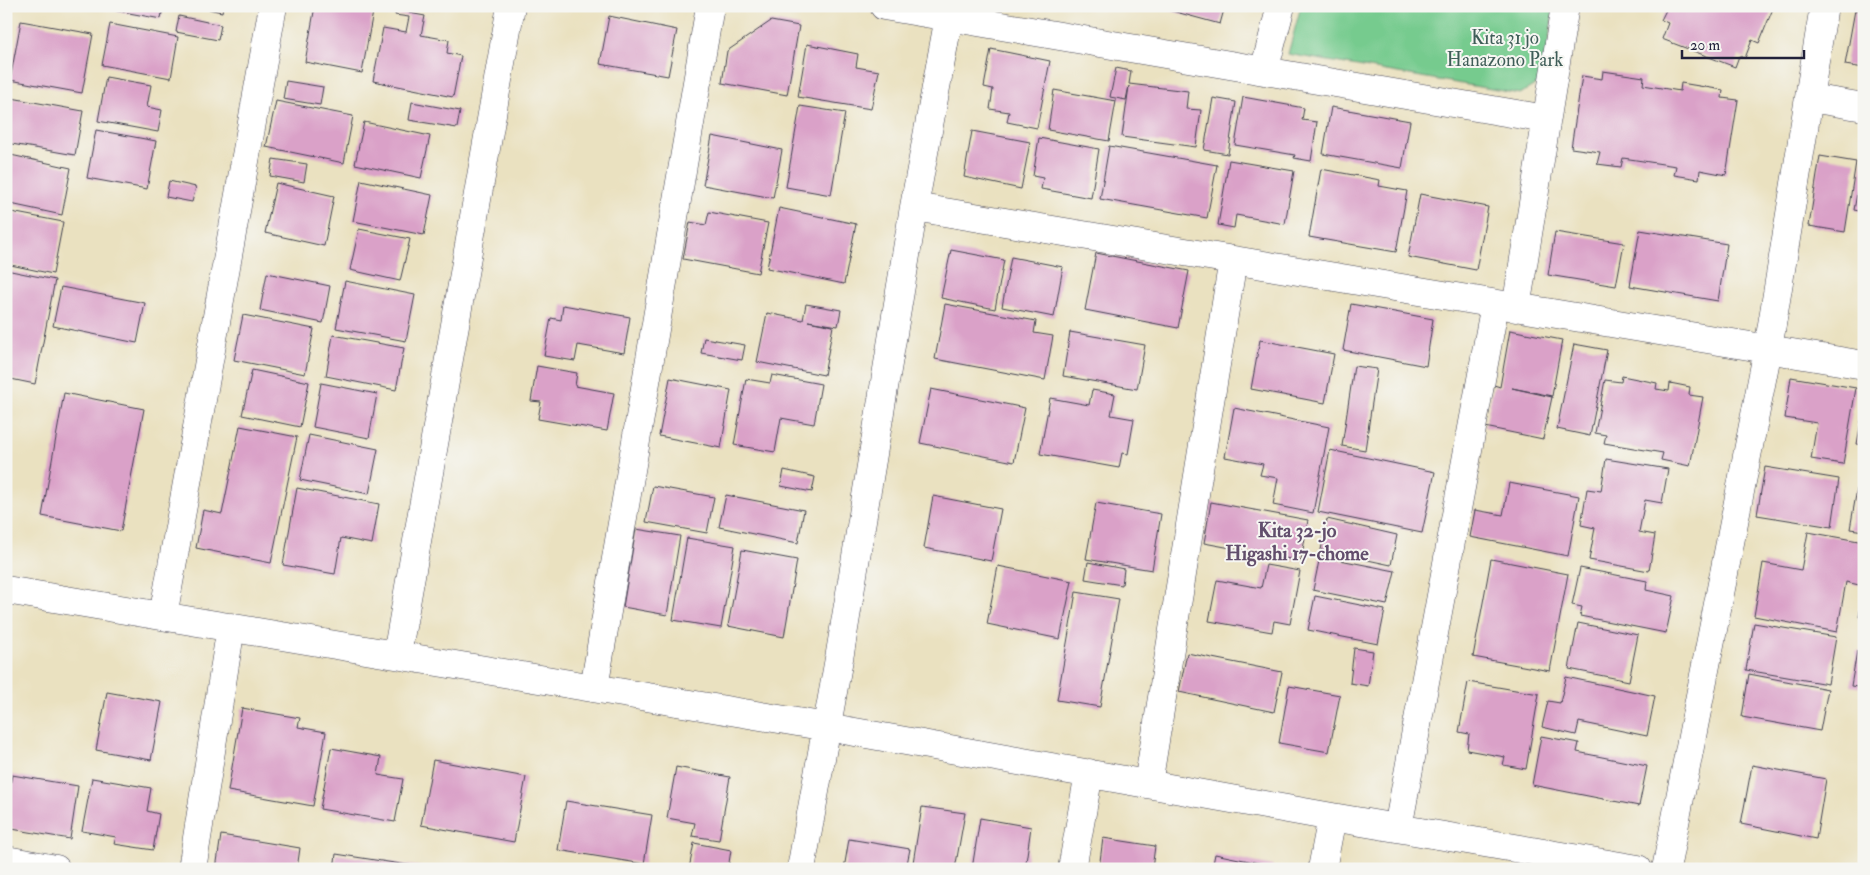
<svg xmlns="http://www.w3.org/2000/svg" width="1870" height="875" font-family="'IM FELL Double Pica',serif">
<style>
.green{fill:#76cb8e;stroke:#4c7664}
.building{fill:#daa1c8}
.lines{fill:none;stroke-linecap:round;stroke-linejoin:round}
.minor-casing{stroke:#403f4f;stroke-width:29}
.minor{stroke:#fff;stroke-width:28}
.labels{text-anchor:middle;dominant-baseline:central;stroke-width:4;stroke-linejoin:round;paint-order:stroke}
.park-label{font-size:19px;fill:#3f5d58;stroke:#f6f6f2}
.neighbourhood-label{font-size:20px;font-weight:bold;fill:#624e6c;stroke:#f6f6f2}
</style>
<rect width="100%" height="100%" fill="#f6f6f2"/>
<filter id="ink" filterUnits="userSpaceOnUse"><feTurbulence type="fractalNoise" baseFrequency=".02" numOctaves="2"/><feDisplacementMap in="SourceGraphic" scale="10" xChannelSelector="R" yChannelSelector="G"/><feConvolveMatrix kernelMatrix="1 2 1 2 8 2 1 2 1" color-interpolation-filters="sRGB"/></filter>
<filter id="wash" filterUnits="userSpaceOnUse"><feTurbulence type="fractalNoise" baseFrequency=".0096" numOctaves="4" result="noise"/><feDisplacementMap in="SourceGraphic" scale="20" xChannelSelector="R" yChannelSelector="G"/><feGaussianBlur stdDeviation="1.12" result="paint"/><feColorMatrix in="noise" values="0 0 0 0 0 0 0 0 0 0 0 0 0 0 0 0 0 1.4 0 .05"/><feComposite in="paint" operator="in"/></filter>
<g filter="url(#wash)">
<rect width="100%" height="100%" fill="#eae1c0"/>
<path class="green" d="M 1301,6 L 1554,6 L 1543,80 L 1520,94 L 1288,54 Z"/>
<g id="blocks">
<path class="building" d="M 89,6 L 105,6 L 104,10 Z
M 114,6 L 163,6 L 161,19 L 113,10 Z
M 194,6 L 223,6 L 222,12 Z
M 315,6 L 374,6 L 362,73 L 305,62 Z
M 397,6 L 410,6 L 409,13 L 425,16 L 421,35 L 449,40 L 447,53 L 461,56 L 453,97 L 373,81 L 383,28 L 406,32 L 409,17 L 395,15 Z
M 1161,6 L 1225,6 L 1220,24 L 1161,8 Z
M 1668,6 L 1774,6 L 1759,43 L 1752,40 L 1745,58 L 1739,56 L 1735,67 L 1662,39 L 1668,23 L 1661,20 Z
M 1855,10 L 1864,12 L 1864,68 L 1845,65 Z
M 179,16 L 221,25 L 218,40 L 176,32 Z
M 609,16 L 677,30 L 668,76 L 600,64 Z
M 21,21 L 93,34 L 82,93 L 10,80 Z
M 771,21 L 799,26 L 787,95 L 722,83 L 727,51 Z
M 110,24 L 178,37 L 171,78 L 102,65 Z
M 807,44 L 858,54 L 856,67 L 879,71 L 871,109 L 798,97 Z
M 991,49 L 1050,61 L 1037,128 L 1007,122 L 1009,112 L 990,109 L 993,89 L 984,87 Z
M 1116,68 L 1131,71 L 1129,84 L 1188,91 L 1186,109 L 1201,110 L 1196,147 L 1122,137 L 1129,86 L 1126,100 L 1110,97 Z
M 1603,71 L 1644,77 L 1643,85 L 1680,91 L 1681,83 L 1723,90 L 1722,98 L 1738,100 L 1726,175 L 1700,170 L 1699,179 L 1674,175 L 1676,166 L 1623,158 L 1621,167 L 1597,164 L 1600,152 L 1571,148 L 1582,76 L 1602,79 Z
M 106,77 L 151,85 L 147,107 L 162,110 L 158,132 L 98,121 Z
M 286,81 L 323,87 L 320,105 L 283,99 Z
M 1054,90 L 1116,101 L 1109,141 L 1048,130 Z
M 6,97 L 83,111 L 75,155 L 6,143 Z
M 1243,97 L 1304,108 L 1302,120 L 1317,122 L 1311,161 L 1294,158 L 1295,155 L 1235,145 Z
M 1213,98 L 1236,102 L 1228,154 L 1204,150 Z
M 276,101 L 353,116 L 344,163 L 266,147 Z
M 412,102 L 460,111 L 457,128 L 409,120 Z
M 800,106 L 845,113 L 831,195 L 786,187 Z
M 1331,107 L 1410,121 L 1402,168 L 1323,154 Z
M 364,122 L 430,136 L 421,178 L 355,164 Z
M 96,130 L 156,141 L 147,189 L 87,178 Z
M 972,131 L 1030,142 L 1021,189 L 964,177 Z
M 712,136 L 782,150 L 773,198 L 703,185 Z
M 1039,138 L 1099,149 L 1091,198 L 1041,189 L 1043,178 L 1033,176 Z
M 1109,146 L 1217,165 L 1207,218 L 1100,199 Z
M 6,154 L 71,168 L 62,215 L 6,203 Z
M 1820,156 L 1856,162 L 1845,232 L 1809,226 Z
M 273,159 L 307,164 L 304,182 L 270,176 Z
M 1229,160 L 1294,171 L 1285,224 L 1236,215 L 1234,228 L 1218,225 Z
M 1863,161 L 1864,161 L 1864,212 L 1854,210 Z
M 1321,169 L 1380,180 L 1379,186 L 1407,191 L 1396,252 L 1309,237 Z
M 361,180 L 432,195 L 424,235 L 353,221 Z
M 169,181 L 196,187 L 192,202 L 166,197 Z
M 276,183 L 334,196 L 324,246 L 265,233 Z
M 1420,194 L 1488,207 L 1476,270 L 1408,257 Z
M 779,208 L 856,224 L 844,284 L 767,268 Z
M 6,211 L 63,222 L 53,274 L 6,264 Z
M 709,212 L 768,223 L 758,273 L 683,259 L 690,222 L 706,225 Z
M 359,229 L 410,239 L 400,281 L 350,270 Z
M 1640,230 L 1727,244 L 1718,301 L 1630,286 Z
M 1555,232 L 1624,243 L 1616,286 L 1548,275 Z
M 951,250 L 1004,260 L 995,309 L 941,298 Z
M 1096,253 L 1189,271 L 1178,328 L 1085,310 Z
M 1011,257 L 1063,267 L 1054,317 L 1002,307 Z
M 6,270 L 55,280 L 35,384 L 6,378 Z
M 267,273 L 330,286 L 323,323 L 260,310 Z
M 345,281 L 415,295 L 406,341 L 336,328 Z
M 61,287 L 145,303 L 137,343 L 53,326 Z
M 806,304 L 841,310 L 838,326 L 808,321 L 833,326 L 824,375 L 757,362 L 767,313 L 803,320 Z
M 945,304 L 1036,321 L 1034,333 L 1053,336 L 1045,380 L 935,359 Z
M 1351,304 L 1433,319 L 1426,366 L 1343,350 Z
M 563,305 L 630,317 L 624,353 L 578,345 L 575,361 L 544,356 L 551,318 L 561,320 Z
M 243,315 L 314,329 L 305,374 L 234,360 Z
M 1510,330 L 1562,340 L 1552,396 L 1512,388 L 1552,397 L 1543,439 L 1485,427 L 1494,385 L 1500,387 Z
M 1070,332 L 1145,345 L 1137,389 L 1063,376 Z
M 333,335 L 404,348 L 396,390 L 326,376 Z
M 704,338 L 745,345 L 742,360 L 701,353 Z
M 1260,340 L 1334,354 L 1325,403 L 1251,389 Z
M 1574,344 L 1607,350 L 1590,436 L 1557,429 Z
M 537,366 L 577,373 L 575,386 L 614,393 L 607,431 L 538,419 L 541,402 L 531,401 Z
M 1354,366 L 1377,369 L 1365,450 L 1342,446 Z
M 252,370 L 309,382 L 300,427 L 242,415 Z
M 772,375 L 821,384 L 814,424 L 781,418 L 775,452 L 734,445 L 746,379 L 770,383 Z
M 1622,376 L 1657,383 L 1656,389 L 1669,391 L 1670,383 L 1690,387 L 1689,395 L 1703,397 L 1690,466 L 1661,460 L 1663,453 L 1604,443 L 1606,435 L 1595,433 L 1605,380 L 1621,382 Z
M 1791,377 L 1856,388 L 1843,464 L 1811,459 L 1817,423 L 1785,418 Z
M 670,378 L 731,390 L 721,448 L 659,436 Z
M 321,383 L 377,394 L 369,438 L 313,427 Z
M 931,389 L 1025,408 L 1014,462 L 920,443 Z
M 1092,390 L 1115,394 L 1111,415 L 1134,419 L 1128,454 L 1122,453 L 1119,468 L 1040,454 L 1050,398 L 1089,405 Z
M 64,393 L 144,409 L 121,531 L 42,516 Z
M 1234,408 L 1329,427 L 1313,513 L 1273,505 L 1278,478 L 1260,475 L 1263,464 L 1225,457 Z
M 1863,411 L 1864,411 L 1864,445 L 1857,444 Z
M 240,426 L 297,437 L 271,563 L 196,548 L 203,510 L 222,514 Z
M 309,435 L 378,449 L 369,494 L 300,480 Z
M 1330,450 L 1435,472 L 1422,533 L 1318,512 Z
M 1606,459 L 1668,469 L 1662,503 L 1645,500 L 1639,532 L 1655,535 L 1649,571 L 1589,560 L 1595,528 L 1581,525 L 1587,489 L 1601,491 Z
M 1765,467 L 1839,479 L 1832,527 L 1757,515 Z
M 784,470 L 815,477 L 812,492 L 781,486 Z
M 1509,483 L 1579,496 L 1568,556 L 1470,537 L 1475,510 L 1503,515 Z
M 653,486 L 714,497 L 707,533 L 646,522 Z
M 297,488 L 379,504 L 372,544 L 341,538 L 335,574 L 283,565 Z
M 1857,489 L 1864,491 L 1864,531 L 1850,529 Z
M 726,495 L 804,510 L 798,543 L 719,527 Z
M 933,496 L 1001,509 L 991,561 L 924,548 Z
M 1211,502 L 1308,520 L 1301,561 L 1204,543 Z
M 1096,503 L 1161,514 L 1152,570 L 1086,559 Z
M 1327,519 L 1397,535 L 1391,565 L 1321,550 Z
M 636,529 L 680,536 L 667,615 L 623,607 Z
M 1808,532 L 1864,542 L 1864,558 L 1859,585 L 1846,582 L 1837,632 L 1754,616 L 1763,563 L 1801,570 Z
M 687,538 L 735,546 L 721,628 L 673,620 Z
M 742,550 L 797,560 L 784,637 L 728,626 Z
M 1320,556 L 1395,571 L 1387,605 L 1313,590 Z
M 1491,559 L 1568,574 L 1550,671 L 1473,657 Z
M 1088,562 L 1124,569 L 1122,585 L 1085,579 Z
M 1266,565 L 1300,571 L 1290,624 L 1274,621 L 1272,632 L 1209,621 L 1217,580 L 1261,588 Z
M 998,566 L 1072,581 L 1060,639 L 987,624 Z
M 1580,568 L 1647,581 L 1646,590 L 1674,596 L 1666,633 L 1580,616 L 1582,607 L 1572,605 Z
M 1076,592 L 1119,599 L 1100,707 L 1057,700 Z
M 1863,594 L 1864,594 L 1864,618 L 1859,617 Z
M 1315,596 L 1385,610 L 1378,644 L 1308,630 Z
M 1578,623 L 1638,635 L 1629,681 L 1569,669 Z
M 1754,623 L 1836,637 L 1828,684 L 1746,670 Z
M 1354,648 L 1373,651 L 1368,686 L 1350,683 Z
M 1857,651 L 1864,652 L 1864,688 L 1851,686 Z
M 1187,653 L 1282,672 L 1274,712 L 1179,692 Z
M 1749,674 L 1828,689 L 1820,731 L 1742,717 Z
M 1566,677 L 1655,696 L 1647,736 L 1579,722 L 1576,735 L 1542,727 L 1548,701 L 1560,703 Z
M 1468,682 L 1539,694 L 1526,769 L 1503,765 L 1505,757 L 1467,750 L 1469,734 L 1459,732 Z
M 1289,686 L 1340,695 L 1329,752 L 1279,743 Z
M 107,692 L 162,702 L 151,760 L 96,750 Z
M 242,708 L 300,718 L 298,727 L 326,732 L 313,806 L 228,791 Z
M 1541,736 L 1579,743 L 1577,752 L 1647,766 L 1639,806 L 1532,785 Z
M 331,748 L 381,757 L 378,775 L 403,779 L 395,822 L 320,809 Z
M 433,760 L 526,777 L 514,842 L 421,825 Z
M 1752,765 L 1826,779 L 1816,839 L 1741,824 Z
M 676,767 L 730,777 L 719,840 L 692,836 L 695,823 L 667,818 Z
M 12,775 L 78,786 L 70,839 L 6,828 L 6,807 Z
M 92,778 L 151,788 L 147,811 L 159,814 L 153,850 L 114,844 L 116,837 L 82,831 Z
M 566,801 L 652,815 L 644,864 L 558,850 Z
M 922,807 L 965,813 L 955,869 L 912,869 Z
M 980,818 L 1031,827 L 1025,869 L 972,869 Z
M 221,835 L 300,848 L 297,869 L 216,869 Z
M 1103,838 L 1155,846 L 1152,869 L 1099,869 Z
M 849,839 L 910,849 L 906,869 L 844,869 Z
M 694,843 L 731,850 L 728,869 L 689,869 Z
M 336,854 L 427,868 L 427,869 L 334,869 Z
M 1215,854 L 1273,866 L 1273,869 L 1212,869 Z"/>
</g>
</g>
<g filter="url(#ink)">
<use href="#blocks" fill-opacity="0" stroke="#403f4f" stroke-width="1"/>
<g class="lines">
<defs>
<path id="minor" d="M 884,6 L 1546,119
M 1264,71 L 1281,6
M 1810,98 L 1864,107
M 914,207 L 1864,365
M 1516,308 L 1565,6
M 6,590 L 827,727 L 1332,817 L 1638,869
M 163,616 L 273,6
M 397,655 L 511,6
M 594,688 L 710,6
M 1148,784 L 1233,260
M 1398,828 L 1495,304
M 6,860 L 56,869
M 192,869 L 231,627
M 801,869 L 840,653 L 914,207 L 951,6
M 1072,869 L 1089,773
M 1322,869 L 1332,817
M 1666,869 L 1768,349 L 1824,6"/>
</defs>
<use href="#minor" class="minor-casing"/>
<use href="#minor" class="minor"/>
</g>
</g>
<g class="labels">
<g class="park-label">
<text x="1505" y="38">Kita 31 jo<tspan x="1505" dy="22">Hanazono Park</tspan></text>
</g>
<g class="neighbourhood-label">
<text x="1297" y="530">Kita 32-jo<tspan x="1297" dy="23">Higashi 17-chome</tspan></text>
</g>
</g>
<rect width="1870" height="875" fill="none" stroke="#f6f6f2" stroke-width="25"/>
<path d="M1682 50v8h122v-8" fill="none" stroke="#22223b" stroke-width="2.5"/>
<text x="1690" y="50" font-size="15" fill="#22223b" stroke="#f6f6f2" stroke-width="4" paint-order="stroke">20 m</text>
</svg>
